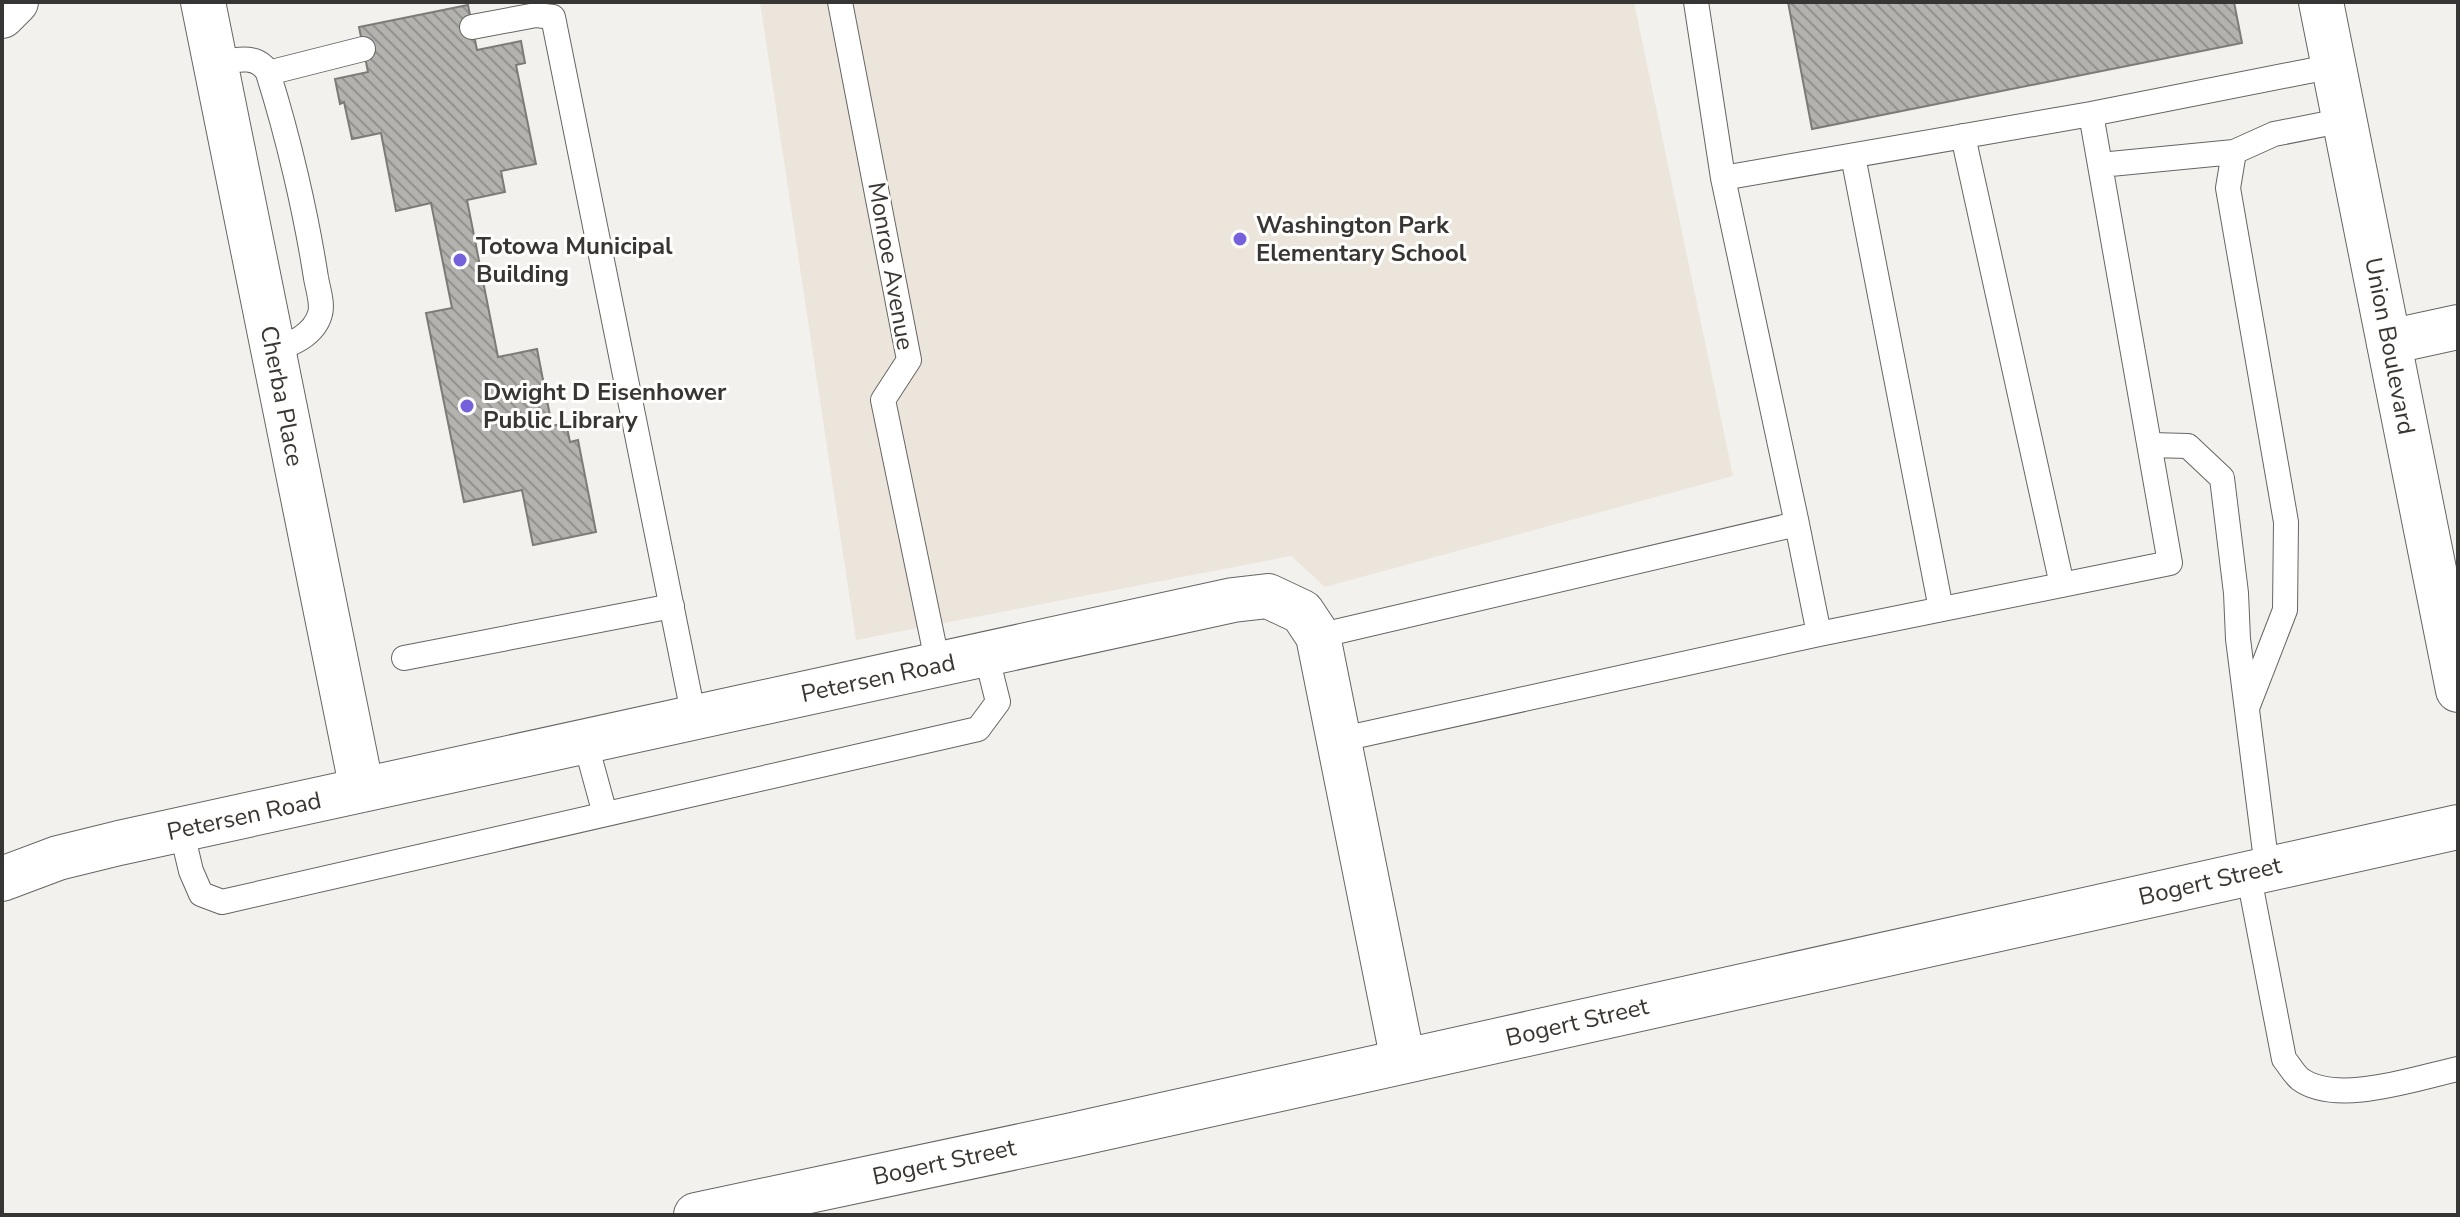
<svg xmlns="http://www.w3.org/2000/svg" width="2460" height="1217" font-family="'Nunito Sans',sans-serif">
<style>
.built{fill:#ece5dc}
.building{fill:url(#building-back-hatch);stroke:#7d7b78;stroke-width:2}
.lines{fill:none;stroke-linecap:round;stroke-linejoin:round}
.service-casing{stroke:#676563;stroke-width:26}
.minor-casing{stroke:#676563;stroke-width:46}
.secondary-casing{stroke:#676563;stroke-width:46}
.primary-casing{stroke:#676563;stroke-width:46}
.service{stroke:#fff;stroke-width:24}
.minor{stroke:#fff;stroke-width:44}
.secondary{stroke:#fff;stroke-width:44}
.primary{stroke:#fff;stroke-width:44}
.poi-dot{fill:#7561db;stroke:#fffefd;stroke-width:3}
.labels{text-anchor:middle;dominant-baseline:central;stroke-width:6;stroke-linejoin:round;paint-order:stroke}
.poi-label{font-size:24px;font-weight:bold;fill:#373634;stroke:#fffefd;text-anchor:start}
.street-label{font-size:24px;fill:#373634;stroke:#fffefd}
</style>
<defs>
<pattern id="building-back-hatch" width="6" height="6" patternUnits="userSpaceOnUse" patternTransform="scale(2)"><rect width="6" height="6" fill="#b4b2ae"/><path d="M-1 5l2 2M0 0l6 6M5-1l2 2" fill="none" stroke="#93928e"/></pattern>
</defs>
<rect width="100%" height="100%" fill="#f3f1ed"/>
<path class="built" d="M 760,2 L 1634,2 L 1733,476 L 1325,587 L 1291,556 L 856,640 Z"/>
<path class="building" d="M 1788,2 L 2234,2 L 2242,43 L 1812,129 Z
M 468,5 L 477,50 L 521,41 L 525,63 L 516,65 L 536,164 L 501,171 L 505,192 L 467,200 L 498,357 L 537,349 L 552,426 L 566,423 L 570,442 L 578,440 L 596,532 L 533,545 L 522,490 L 464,502 L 426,313 L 452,308 L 431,203 L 396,211 L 381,133 L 352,139 L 344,102 L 340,104 L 335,79 L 368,72 L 359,27 Z"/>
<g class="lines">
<defs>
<path id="service" d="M 840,2 L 909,360 L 883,400 L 938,665
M 1696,2 L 1723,178 L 2091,114 L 2334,66
M 472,27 L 536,15 L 553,17 L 694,718
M 215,63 C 234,60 258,53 268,73 C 288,136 306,213 316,278 C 318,289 323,304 320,314 C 314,335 292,344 273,351
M 268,73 L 363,49
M 1963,136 L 2062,585
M 1853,156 L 1941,609
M 2100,165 L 2234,152
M 2151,445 L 2188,446 L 2222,478 L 2236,593 L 2238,639 L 2267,868
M 1797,524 L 1819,634
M 1318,636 L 1797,524 L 1723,178
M 404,658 L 672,606
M 2247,708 L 2285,610 L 2286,522 L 2228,188 L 2234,152 L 2274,134 L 2345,120
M 1338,740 L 1819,634 L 2170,563 L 2091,114
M 585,741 L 605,814
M 181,829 L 191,871 L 201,894 L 222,902 L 978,729 L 998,702 L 986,654
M 2248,872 L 2284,1059 C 2289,1065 2294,1074 2300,1079 C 2337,1106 2416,1078 2458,1069"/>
<path id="minor" d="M 203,2 L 362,790
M 2389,342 L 2458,327
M 2,879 L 58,858 L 119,843 L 1233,600 L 1268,596 L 1302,612 L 1318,636 L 1403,1061
M 696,1215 L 1068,1136 L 2458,827"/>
<path id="secondary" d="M 2,16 L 16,2"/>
<path id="primary" d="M 2321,2 L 2458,690"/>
</defs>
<use href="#service" class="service-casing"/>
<use href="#minor" class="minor-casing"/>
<use href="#secondary" class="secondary-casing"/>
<use href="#primary" class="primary-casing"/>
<use href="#service" class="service"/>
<use href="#minor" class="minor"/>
<use href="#secondary" class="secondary"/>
<use href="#primary" class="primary"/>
</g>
<g class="poi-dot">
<circle cx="1240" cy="239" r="8"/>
<circle cx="460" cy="260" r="8"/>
<circle cx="467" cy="406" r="8"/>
</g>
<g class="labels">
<g class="poi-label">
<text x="1256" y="225">Washington Park<tspan x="1256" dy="28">Elementary School</tspan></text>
<text x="476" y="246">Totowa Municipal<tspan x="476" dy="28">Building</tspan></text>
<text x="483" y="392">Dwight D Eisenhower<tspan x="483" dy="28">Public Library</tspan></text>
</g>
<g class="street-label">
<text transform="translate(891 266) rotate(80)">Monroe Avenue</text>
<text transform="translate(2390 346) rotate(79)">Union Boulevard</text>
<text transform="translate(282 396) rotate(79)">Cherba Place</text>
<text transform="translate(878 678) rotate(-12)">Petersen Road</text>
<text transform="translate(244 816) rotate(-12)">Petersen Road</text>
<text transform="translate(2210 881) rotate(-13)">Bogert Street</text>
<text transform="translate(1577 1022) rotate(-13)">Bogert Street</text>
<text transform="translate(944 1162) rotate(-12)">Bogert Street</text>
</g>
</g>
<rect width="2460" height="1217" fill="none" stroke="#373634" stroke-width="8"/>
</svg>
